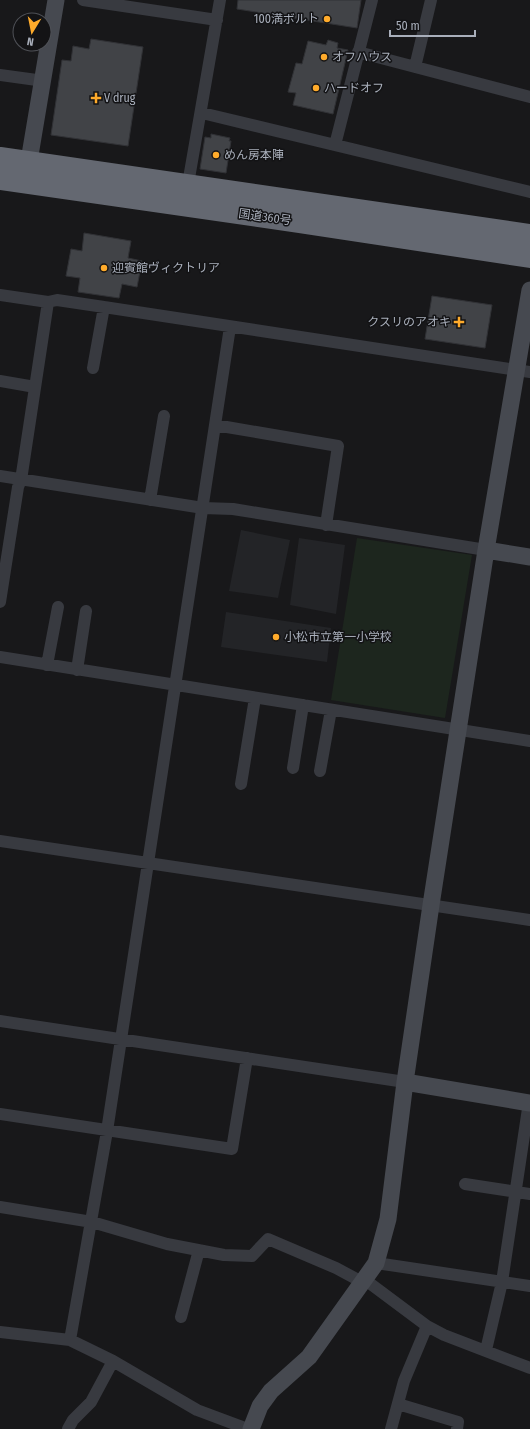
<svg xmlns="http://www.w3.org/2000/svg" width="530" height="1429" font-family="'Fira Sans Condensed','Noto Sans JP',sans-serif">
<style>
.built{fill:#232427}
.green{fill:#1d261e}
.building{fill:#414347;stroke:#313236}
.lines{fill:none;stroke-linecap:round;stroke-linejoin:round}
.street{stroke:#383a40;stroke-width:12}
.secondary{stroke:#464950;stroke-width:17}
.highway{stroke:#646871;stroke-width:22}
.poi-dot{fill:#ffab2b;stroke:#131315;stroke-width:1.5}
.labels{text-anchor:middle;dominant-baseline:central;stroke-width:3;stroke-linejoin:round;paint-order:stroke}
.poi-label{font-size:12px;fill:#a9afbb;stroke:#131315;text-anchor:start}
.street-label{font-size:12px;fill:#a9afbb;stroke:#131315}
</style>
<rect width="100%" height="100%" fill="#18181a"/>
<path class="built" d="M 241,530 L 290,540 L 278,598 L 229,591 Z
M 299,538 L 345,545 L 336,614 L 290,605 Z
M 226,612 L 331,628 L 327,662 L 221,647 Z"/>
<path class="green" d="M 357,538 L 472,555 L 445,718 L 331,700 Z"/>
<path class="building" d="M 238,0 L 361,0 L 357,28 L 237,9 Z
M 91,39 L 143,47 L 128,146 L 51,135 L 62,60 L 71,61 L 73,46 L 89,49 Z
M 328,40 L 338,43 L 337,48 L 348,50 L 333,114 L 293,105 L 296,93 L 288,92 L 296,63 L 302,64 L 308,41 L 326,45 Z
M 211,134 L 230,138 L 229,141 L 231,141 L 226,173 L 200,169 L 205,137 L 211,138 Z
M 84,233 L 131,241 L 128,258 L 142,261 L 137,287 L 122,284 L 119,298 L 78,292 L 80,278 L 66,276 L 71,249 L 82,251 Z
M 432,296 L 492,305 L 485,348 L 425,339 Z"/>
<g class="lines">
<path class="street" d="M 83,0 L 217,20
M 358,52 L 530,97
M 415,67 L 431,0
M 0,75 L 44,81
M 202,113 L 530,192
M 335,145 L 372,0
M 188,184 L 220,0
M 0,295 L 48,302 L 57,300 L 104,307 L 530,372
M 93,368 L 104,307
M 0,381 L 35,387
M 215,425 L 338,446 L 326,525
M 0,476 L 203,508 L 233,509 L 486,550
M 150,500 L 164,416
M 0,602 L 18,487 L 21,480 L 48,302
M 0,657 L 530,741
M 47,665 L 58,607
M 77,670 L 86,611
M 293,768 L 303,705
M 320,771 L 331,710
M 241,784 L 255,698
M 0,841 L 530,920
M 0,1021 L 405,1082
M 0,1114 L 232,1149 L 247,1058
M 465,1184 L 530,1194
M 0,1207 L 92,1222 L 167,1244 L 224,1255 L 252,1256 L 268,1239 L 336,1268 L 362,1282
M 376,1263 L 530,1286
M 364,1279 L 427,1326 L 444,1335 L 530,1368
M 181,1317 L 199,1250
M 0,1332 L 70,1340 L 113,1361 L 197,1410 L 248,1429
M 70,1340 L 107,1131 L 230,327
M 486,1350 L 502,1282 L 529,1102
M 398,1404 L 458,1422 L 457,1429
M 68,1429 L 73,1420 L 91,1402 L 113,1361
M 391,1429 L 404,1381 L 427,1326"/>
<path class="secondary" d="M 27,173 L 56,0
M 486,550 L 530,557
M 405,1082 L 530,1103
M 251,1429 L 260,1406 L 271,1391 L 309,1357 L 376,1263 L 388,1219 L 405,1082 L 431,905 L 486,550 L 530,290"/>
<path class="highway" d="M 0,158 L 530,235
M 0,179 L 300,222 L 530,257"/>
</g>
<g class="poi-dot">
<circle cx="327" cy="19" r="4"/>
<circle cx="324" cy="57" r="4"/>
<circle cx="316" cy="88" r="4"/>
<path d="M94 92h4v4h4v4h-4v4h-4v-4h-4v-4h4z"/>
<circle cx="216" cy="155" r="4"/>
<circle cx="104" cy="268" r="4"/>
<path d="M457 316h4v4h4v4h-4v4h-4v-4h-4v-4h4z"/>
<circle cx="276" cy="637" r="4"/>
</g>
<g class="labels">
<g class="poi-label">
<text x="319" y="19" text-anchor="end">100満ボルト</text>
<text x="332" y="57">オフハウス</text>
<text x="324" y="88">ハードオフ</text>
<text x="104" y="98">V drug</text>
<text x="224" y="155">めん房本陣</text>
<text x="112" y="268">迎賓館ヴィクトリア</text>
<text x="451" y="322" text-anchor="end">クスリのアオキ</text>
<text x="284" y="637">小松市立第一小学校</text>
</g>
<g class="street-label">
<text transform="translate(265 217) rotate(8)">国道360号</text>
</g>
</g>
<g transform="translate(32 32) rotate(190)"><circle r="19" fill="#131315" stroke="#4f5157"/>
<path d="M0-3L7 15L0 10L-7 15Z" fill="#ffab2b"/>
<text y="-6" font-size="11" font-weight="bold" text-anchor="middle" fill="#a9afbb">N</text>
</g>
<path d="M390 30v6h85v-6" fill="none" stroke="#a9afbb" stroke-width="2"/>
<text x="396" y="30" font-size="12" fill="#a9afbb" stroke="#131315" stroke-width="3" paint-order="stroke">50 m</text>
</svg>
